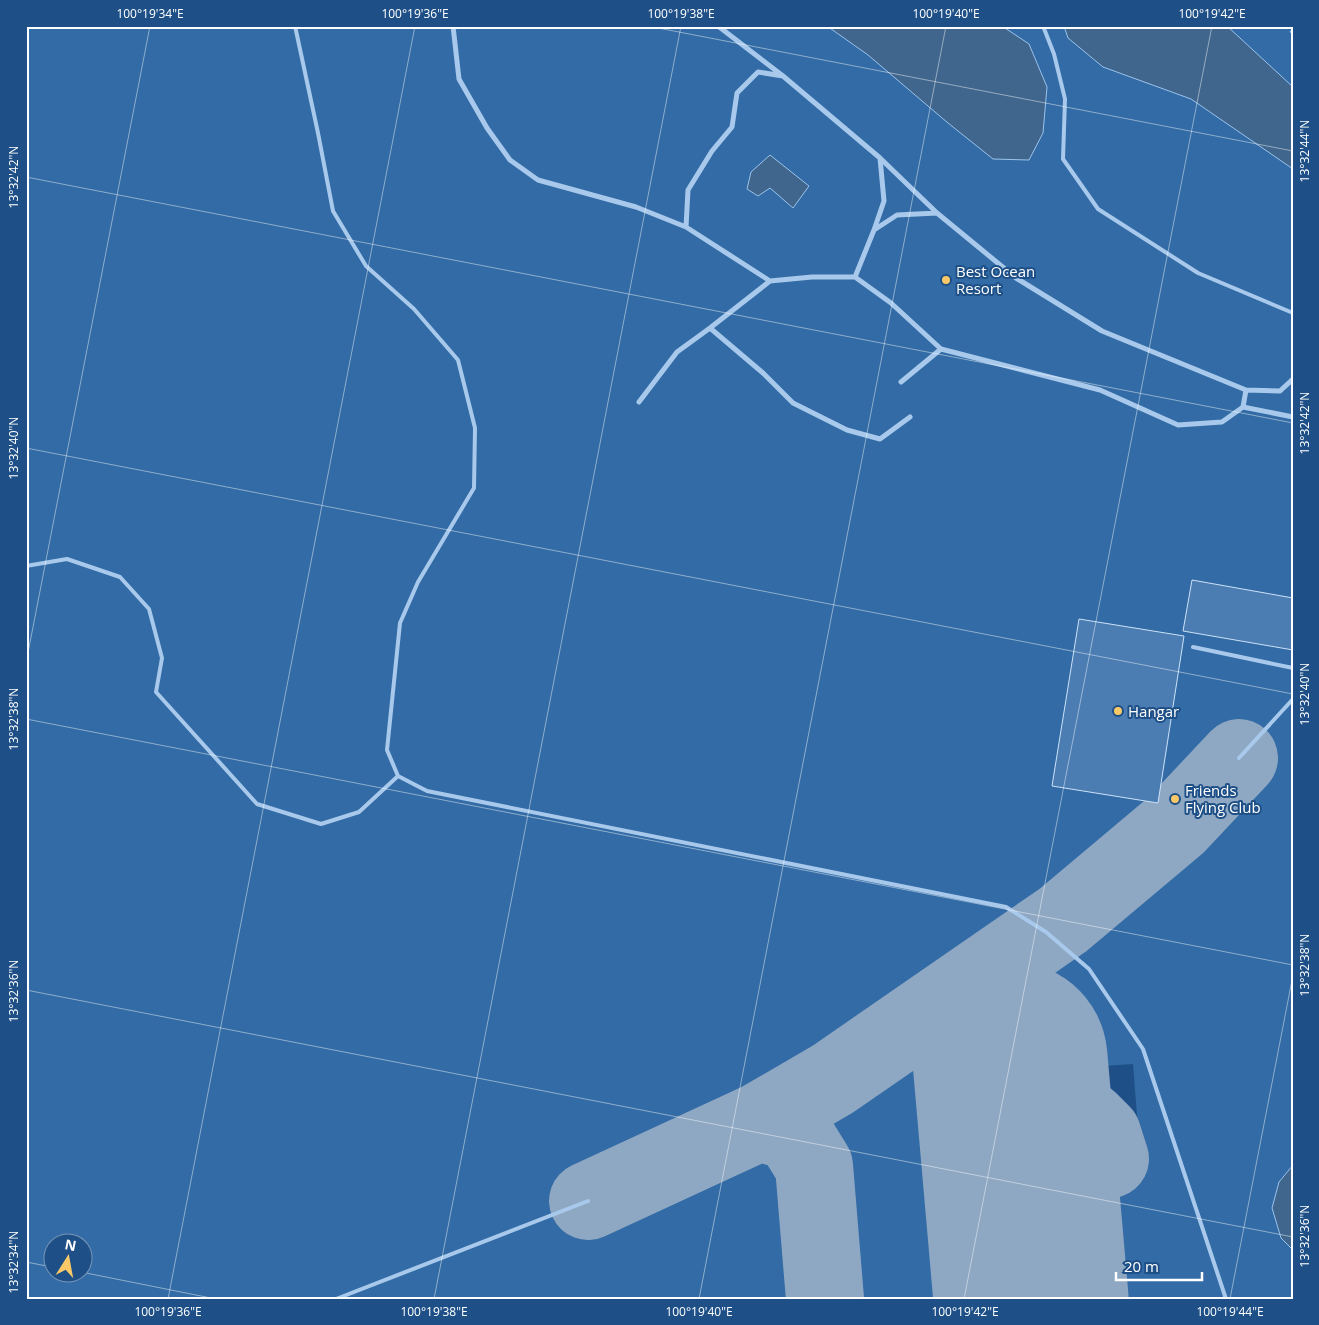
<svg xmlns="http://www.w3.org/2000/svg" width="1319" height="1325" font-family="'Open Sans',sans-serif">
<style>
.green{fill:#326ba5;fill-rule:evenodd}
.water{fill:#41668d;stroke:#9bc4ec}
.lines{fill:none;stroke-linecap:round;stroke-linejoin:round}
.taxiway{stroke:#8ea8c3;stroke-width:78}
.runway{stroke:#8ea8c3;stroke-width:195}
.building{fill:#4b7db2;stroke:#cde2f8}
.path{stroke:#a8c9eb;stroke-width:3;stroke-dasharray:2.5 4;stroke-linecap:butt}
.lane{stroke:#a8c9eb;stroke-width:4}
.street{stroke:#a8c9eb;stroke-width:5}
.ticks{fill:none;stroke:#fff;stroke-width:1;stroke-opacity:0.45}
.poi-dot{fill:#fac967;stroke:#1e5087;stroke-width:2}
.labels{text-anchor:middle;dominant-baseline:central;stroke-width:4;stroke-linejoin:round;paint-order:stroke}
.poi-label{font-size:15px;fill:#fff;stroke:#1e5087;text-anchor:start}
.neatline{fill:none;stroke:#fff;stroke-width:2}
.ticks-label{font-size:12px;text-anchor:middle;fill:#fff}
</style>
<rect width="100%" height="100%" fill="#1e5087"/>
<path class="green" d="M 26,26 L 1293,26 L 1293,1165 L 1279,1182 L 1281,1238 L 1293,1250 L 1293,1299 L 1078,1299 L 1056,1049 L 963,1058 L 984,1299 L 26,1299 ZM 1133,1064 L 1141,1166 L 1069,1172 L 1061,1069 ZM 52,1242 L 82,1242 L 82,1272 L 52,1272 Z"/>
<path class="water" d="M 827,26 L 1002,26 L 1029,44 L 1047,87 L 1043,133 L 1029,160 L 993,159 L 948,123 L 868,55 Z
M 1064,26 L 1227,26 L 1293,87 L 1293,169 L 1191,99 L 1103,67 L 1068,38 Z
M 770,155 L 809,186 L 793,208 L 770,188 L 758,196 L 747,189 L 751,172 Z
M 1293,1165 L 1293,1250 L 1281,1238 L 1272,1208 L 1279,1182 Z"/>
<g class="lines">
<path class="taxiway" d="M 1012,1082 L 1031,1113 L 1050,1125 L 1031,1142 L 1020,1172
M 759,1122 L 833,1079 L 1063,920 L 1176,825 L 1239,758
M 1050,1125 L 1088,1120 L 1102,1134 L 1110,1159
M 588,1201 L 759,1122 L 793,1132 L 814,1166 L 825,1299"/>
<path class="runway" d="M 1010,1059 L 1031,1299"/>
</g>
<path class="building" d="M 1192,580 L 1293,598 L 1293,650 L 1183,631 Z
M 1079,619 L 1184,636 L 1158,803 L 1052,786 Z"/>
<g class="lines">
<path class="path" d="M 1286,26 L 1293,33"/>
<path class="lane" d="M 295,26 L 318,133 L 333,211 L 366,266 L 414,309 L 458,360 L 475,428 L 474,488 L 418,582 L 400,623 L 387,750 L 398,776 L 427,791 L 1006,907 L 1046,932 L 1089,969 L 1143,1049 L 1226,1299
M 1043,26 L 1054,54 L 1065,99 L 1063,159 L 1098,209 L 1198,273 L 1293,313
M 26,566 L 67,559 L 120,577 L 149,609 L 162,658 L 156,692 L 257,804 L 321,824 L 359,812 L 398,776
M 1193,647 L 1293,668
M 1239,758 L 1293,699
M 336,1299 L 588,1201"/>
<path class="street" d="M 453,26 L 459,79 L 487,128 L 510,160 L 538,180 L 636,207 L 686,227
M 718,26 L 783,76 L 880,158
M 874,230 L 884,201 L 880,158 L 937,213 L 1016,278 L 1102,331 L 1246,390 L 1243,407 L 1293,417
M 855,277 L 874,230 L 897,215 L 937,213
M 770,281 L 686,227 L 688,190 L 712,151 L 732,127 L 737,93 L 758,72 L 783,76
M 901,382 L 941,349 L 1100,390 L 1178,425 L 1222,422 L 1243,407
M 1246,390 L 1280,391 L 1293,379
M 639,402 L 677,352 L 710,328
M 910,417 L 880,439 L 847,430 L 793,403 L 763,373 L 710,328 L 770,281 L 812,277 L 855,277 L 891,303 L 941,349"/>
</g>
<path class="ticks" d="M 648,26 L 1293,151M 26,177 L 1293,423M 26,448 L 1293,694M 26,663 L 150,26M 26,719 L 1293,965M 26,990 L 1293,1237M 26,1262 L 52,1267M 81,1272 L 216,1299M 168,1299 L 415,26M 434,1299 L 681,26M 699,1299 L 946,26M 964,1299 L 1212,26M 1230,1299 L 1293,975"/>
<g class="poi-dot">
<circle cx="946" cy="280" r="5"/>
<circle cx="1118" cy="711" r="5"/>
<circle cx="1175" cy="799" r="5"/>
</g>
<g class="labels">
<g class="poi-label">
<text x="956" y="271">Best Ocean<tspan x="956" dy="17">Resort</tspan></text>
<text x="1128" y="711">Hangar</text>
<text x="1185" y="790">Friends<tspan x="1185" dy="17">Flying Club</tspan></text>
</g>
</g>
<rect width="1319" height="1325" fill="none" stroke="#1e5087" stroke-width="55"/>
<g transform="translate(68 1258) rotate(11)"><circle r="24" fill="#1e5087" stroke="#7896b7"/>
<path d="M0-4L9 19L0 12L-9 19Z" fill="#fac967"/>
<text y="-8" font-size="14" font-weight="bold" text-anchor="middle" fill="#ffffff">N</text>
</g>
<path d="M1116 1272v8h86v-8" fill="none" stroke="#ffffff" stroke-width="2.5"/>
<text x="1124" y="1272" font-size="15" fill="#ffffff" stroke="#1e5087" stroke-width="4" paint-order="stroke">20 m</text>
<rect x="28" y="28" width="1264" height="1270" class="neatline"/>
<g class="ticks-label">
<text x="150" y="18">100°19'34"E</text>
<text x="415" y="18">100°19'36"E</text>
<text x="681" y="18">100°19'38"E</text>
<text x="946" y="18">100°19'40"E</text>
<text x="1212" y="18">100°19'42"E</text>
<text transform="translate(1305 151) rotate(-90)" y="4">13°32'44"N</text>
<text transform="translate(14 177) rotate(-90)" y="4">13°32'42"N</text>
<text transform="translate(1305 423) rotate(-90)" y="4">13°32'42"N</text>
<text transform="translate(14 448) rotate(-90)" y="4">13°32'40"N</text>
<text transform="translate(1305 694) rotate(-90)" y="4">13°32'40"N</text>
<text transform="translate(14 719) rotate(-90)" y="4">13°32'38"N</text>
<text transform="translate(1305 965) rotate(-90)" y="4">13°32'38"N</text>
<text transform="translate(14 991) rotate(-90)" y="4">13°32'36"N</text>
<text transform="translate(1305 1236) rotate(-90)" y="4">13°32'36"N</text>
<text transform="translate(14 1262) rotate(-90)" y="4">13°32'34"N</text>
<text x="168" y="1316">100°19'36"E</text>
<text x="434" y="1316">100°19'38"E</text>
<text x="699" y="1316">100°19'40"E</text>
<text x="965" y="1316">100°19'42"E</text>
<text x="1230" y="1316">100°19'44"E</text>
</g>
</svg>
